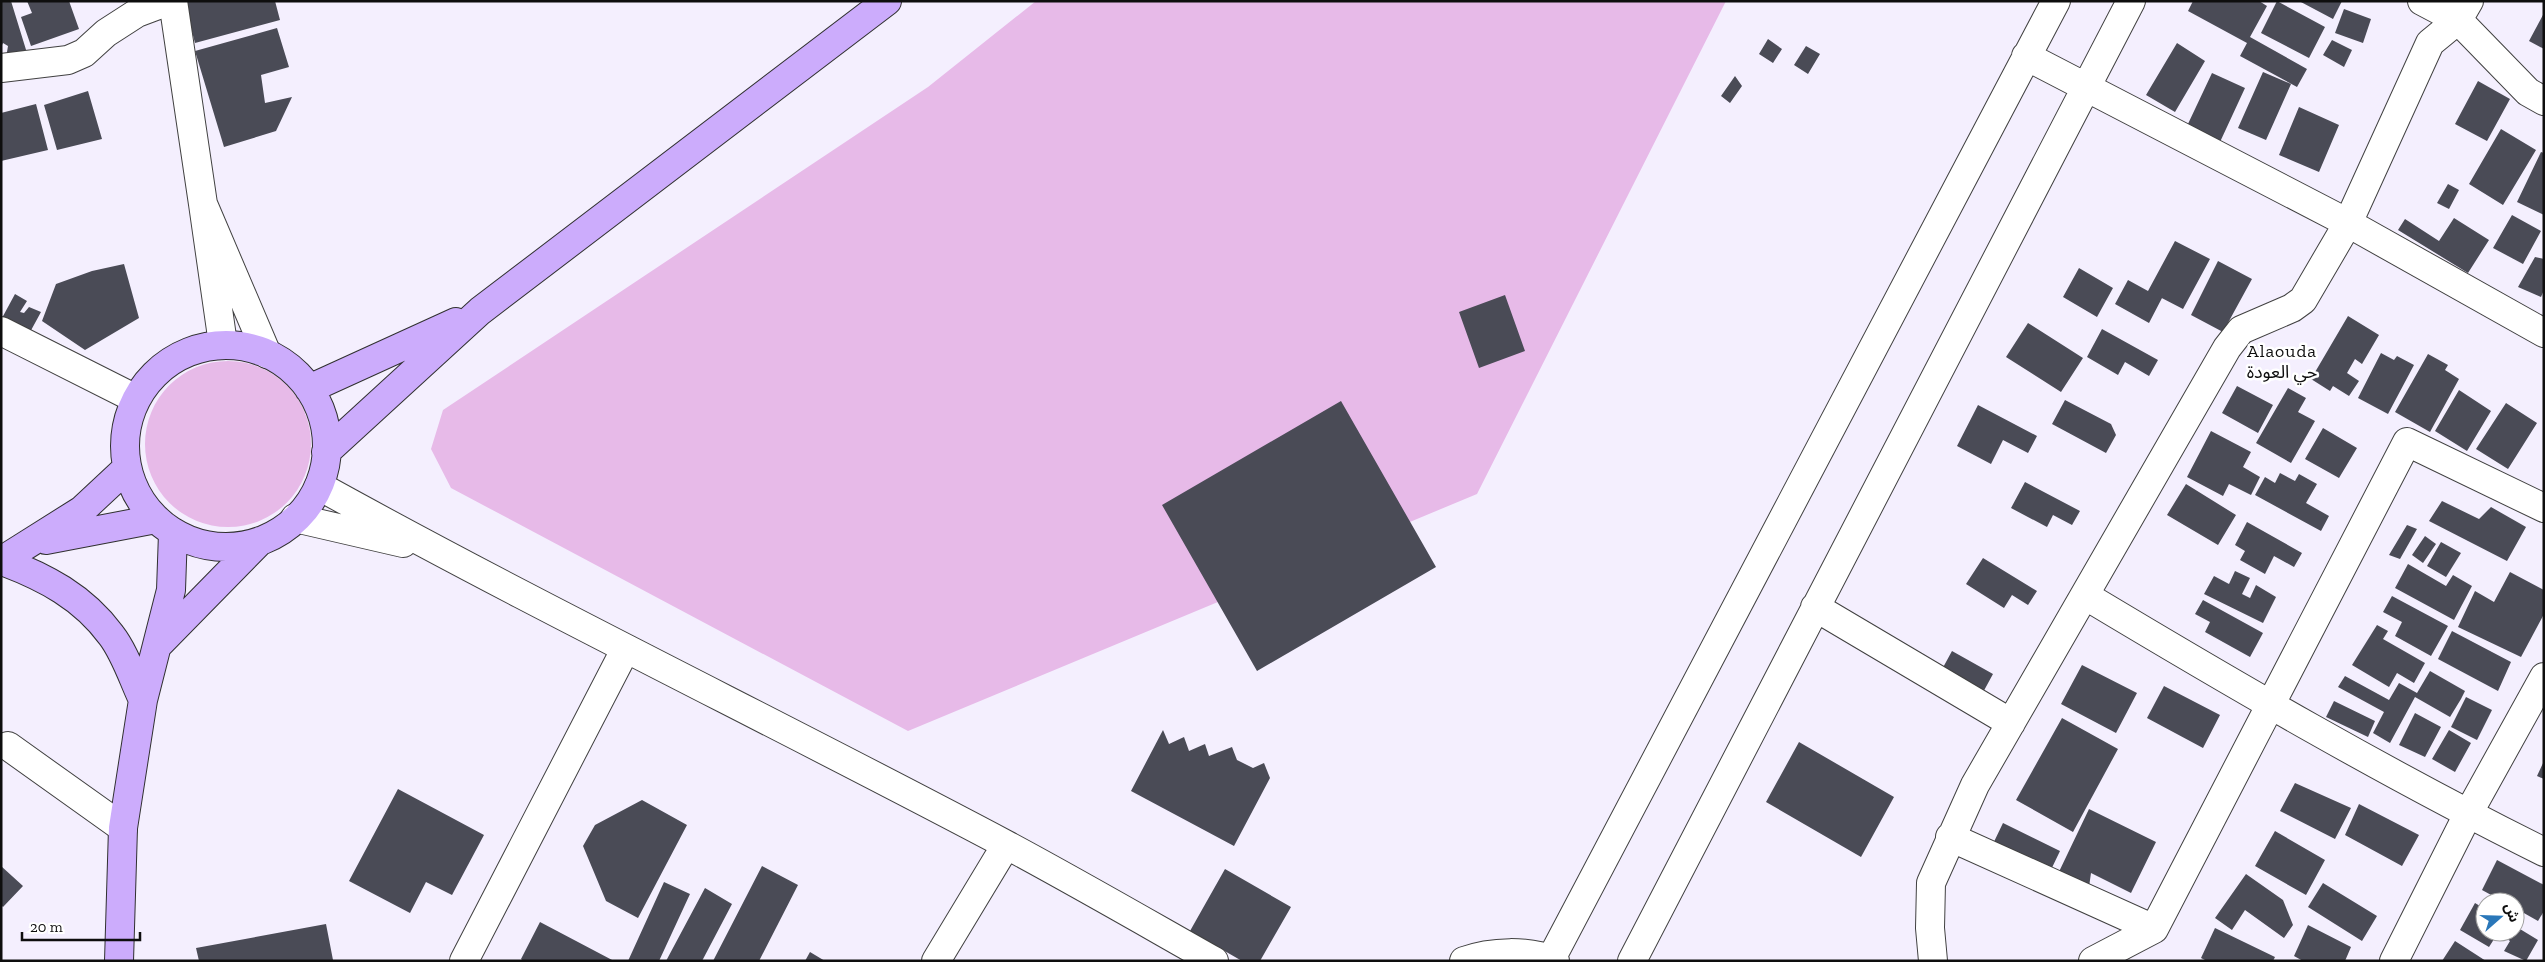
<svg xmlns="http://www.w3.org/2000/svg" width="2545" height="962" font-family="'Zilla Slab','Noto Sans Arabic',serif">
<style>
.green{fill:#e7bae8}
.building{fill:#4a4b56}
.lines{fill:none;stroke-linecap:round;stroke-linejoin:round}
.street-casing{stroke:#414141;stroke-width:30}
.secondary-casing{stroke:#303030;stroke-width:30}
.street{stroke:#fff;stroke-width:28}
.secondary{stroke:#ccacfc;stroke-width:28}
.labels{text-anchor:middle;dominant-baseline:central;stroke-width:5;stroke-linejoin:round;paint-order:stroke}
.neighbourhood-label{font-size:18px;letter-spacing:1px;fill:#0e0e0e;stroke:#fff}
</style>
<rect width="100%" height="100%" fill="#f4effe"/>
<path class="green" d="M 1036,1 L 1726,1 L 1477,494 L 908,731 L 451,488 L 431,449 L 443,410 L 928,87 Z
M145 444a83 83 0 1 1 166 0a83 83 0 1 1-166 0Z"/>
<path class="building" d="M 1,1 L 11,1 L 27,53 L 6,58 L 8,46 L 3,43 L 1,47 Z
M 27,1 L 69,1 L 79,29 L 31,46 L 21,17 L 32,13 Z
M 184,1 L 275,1 L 280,20 L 195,43 Z
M 2193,1 L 2259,1 L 2267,6 L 2250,37 L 2307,69 L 2297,87 L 2240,56 L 2247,43 L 2188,11 Z
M 2277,1 L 2325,27 L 2309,58 L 2261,33 Z
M 2299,1 L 2342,1 L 2333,19 Z
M 2344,9 L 2371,19 L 2363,43 L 2335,33 Z
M 2544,13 L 2544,49 L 2529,41 Z
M 277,28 L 289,67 L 261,75 L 265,103 L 292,97 L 276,131 L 224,147 L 195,51 Z
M 1768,39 L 1782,49 L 1773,63 L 1759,54 Z
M 2332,40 L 2352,50 L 2344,67 L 2323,55 Z
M 2177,43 L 2205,61 L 2175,112 L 2146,95 Z
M 1806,46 L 1820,54 L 1808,74 L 1794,65 Z
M 2263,72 L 2291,84 L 2266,140 L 2238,128 Z
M 2212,73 L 2245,88 L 2220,142 L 2187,126 Z
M 1735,76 L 1742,86 L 1730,103 L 1721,96 Z
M 2478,81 L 2510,99 L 2487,141 L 2455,124 Z
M 88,91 L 102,139 L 57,150 L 44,105 Z
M 36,104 L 48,150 L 1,161 L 1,113 Z
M 2299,107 L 2339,125 L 2319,172 L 2279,155 Z
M 2501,129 L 2536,150 L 2503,205 L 2469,184 Z
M 2541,152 L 2544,153 L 2544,215 L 2517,202 Z
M 2448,184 L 2459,190 L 2449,209 L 2437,203 Z
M 2512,215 L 2541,231 L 2523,264 L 2493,248 Z
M 2454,218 L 2489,240 L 2468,273 L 2398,230 L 2405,219 L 2439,241 Z
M 2175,241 L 2210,259 L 2183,309 L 2154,294 L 2162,298 L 2149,323 L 2115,304 L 2128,280 L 2148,291 Z
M 2535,257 L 2544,259 L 2544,290 L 2541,297 L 2518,287 Z
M 2218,261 L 2252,279 L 2223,332 L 2191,315 Z
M 124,264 L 139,318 L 85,350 L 42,321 L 56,284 L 92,271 Z
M 2079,268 L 2113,288 L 2097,317 L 2063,297 Z
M 15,294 L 27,301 L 20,312 L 24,313 L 29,307 L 41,312 L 29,334 L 2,318 Z
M 1505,295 L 1525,351 L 1479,368 L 1459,312 Z
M 2348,316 L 2379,335 L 2362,364 L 2355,359 L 2347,373 L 2359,381 L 2349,396 L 2333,386 L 2330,391 L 2311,379 Z
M 2028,323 L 2083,358 L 2061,392 L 2006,357 Z
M 2102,329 L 2158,360 L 2149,376 L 2125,362 L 2118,375 L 2087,357 Z
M 2381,353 L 2394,360 L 2397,356 L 2414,365 L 2388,414 L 2358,398 Z
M 2428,354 L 2448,365 L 2445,370 L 2459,379 L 2430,432 L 2395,412 Z
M 2237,386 L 2273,405 L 2258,433 L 2222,413 Z
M 2288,388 L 2306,398 L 2298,412 L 2315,421 L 2291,463 L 2256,443 Z
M 2459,390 L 2491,411 L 2467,451 L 2435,431 Z
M 2065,400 L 2111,424 L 2116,435 L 2106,453 L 2052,424 Z
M 1341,401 L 1436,567 L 1257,671 L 1162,505 Z
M 2506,403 L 2537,423 L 2508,469 L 2476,449 Z
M 1978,405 L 2037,436 L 2028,453 L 2003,440 L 1991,464 L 1957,446 Z
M 2323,428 L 2357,448 L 2339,478 L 2305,459 Z
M 2211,431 L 2251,452 L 2243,467 L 2260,477 L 2251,495 L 2229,484 L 2223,496 L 2187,477 Z
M 2280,473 L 2295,481 L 2299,474 L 2317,484 L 2306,503 L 2329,516 L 2321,531 L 2255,495 L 2265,477 L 2275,483 Z
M 2025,482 L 2080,511 L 2072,525 L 2053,515 L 2047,527 L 2011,508 Z
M 2186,484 L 2236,515 L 2218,545 L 2167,515 Z
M 2442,501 L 2479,519 L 2491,507 L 2526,527 L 2507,561 L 2429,521 Z
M 2247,522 L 2302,553 L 2294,567 L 2274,556 L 2265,574 L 2240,560 L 2245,551 L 2235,545 Z
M 2407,525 L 2417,529 L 2400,559 L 2389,555 Z
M 2425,536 L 2436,544 L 2423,563 L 2412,555 Z
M 2441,542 L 2461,553 L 2446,577 L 2427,566 Z
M 1983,558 L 2037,591 L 2028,605 L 2012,595 L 2004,608 L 1966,584 Z
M 2408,564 L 2446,586 L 2453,575 L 2472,586 L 2454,620 L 2395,588 Z
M 2235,571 L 2250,578 L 2242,594 L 2250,598 L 2256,585 L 2276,597 L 2263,623 L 2204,594 L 2214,576 L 2229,584 Z
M 2510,572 L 2544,590 L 2544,614 L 2521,657 L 2458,627 L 2475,591 L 2494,602 Z
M 2392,596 L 2448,626 L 2431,656 L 2395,636 L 2402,622 L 2383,612 Z
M 2203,600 L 2263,633 L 2250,657 L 2205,632 L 2210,622 L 2195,614 Z
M 2377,625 L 2388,631 L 2383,639 L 2425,663 L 2414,683 L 2397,673 L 2389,687 L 2352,665 Z
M 2452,631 L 2511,662 L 2498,691 L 2438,659 Z
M 1952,651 L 1993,674 L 1981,696 L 1940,673 Z
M 2082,665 L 2137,693 L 2116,733 L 2061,704 Z
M 2430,671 L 2465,691 L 2461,699 L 2450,717 L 2415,697 L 2390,743 L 2373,733 L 2384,712 L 2338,687 L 2345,676 L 2389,700 L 2399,683 L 2417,693 Z
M 2164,686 L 2220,715 L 2203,748 L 2147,718 Z
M 2466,697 L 2492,710 L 2477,740 L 2451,727 Z
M 2334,701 L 2375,721 L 2368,737 L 2326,717 Z
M 2415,713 L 2441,727 L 2425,757 L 2399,745 Z
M 2062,718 L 2118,749 L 2073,832 L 2016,800 Z
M 1163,730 L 1169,744 L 1184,737 L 1189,751 L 1205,744 L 1209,756 L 1232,747 L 1237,760 L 1253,768 L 1264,763 L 1270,778 L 1234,846 L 1131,791 Z
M 2449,730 L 2471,743 L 2455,772 L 2432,759 Z
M 1799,742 L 1894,797 L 1861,857 L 1766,802 Z
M 2544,761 L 2544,779 L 2537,776 Z
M 2295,783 L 2351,808 L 2335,839 L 2280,811 Z
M 398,789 L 484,835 L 452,895 L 426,882 L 410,913 L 349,881 Z
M 642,800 L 687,825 L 638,918 L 606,901 L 583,846 L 595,825 Z
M 2359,804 L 2419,835 L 2402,866 L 2345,835 Z
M 2089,809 L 2156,842 L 2131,893 L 2091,873 L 2088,894 L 2056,878 Z
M 2003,823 L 2060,851 L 2048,876 L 1991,848 Z
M 2275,831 L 2325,860 L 2306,895 L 2255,866 Z
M 2497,860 L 2544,885 L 2544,911 L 2538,921 L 2515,908 L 2515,902 L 2504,902 L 2482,890 Z
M 1,866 L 23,886 L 3,907 L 1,905 Z
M 762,866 L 798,885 L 759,961 L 713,961 Z
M 1225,869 L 1291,907 L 1260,961 L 1242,961 L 1190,931 Z
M 2246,874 L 2283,900 L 2293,925 L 2284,938 L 2245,910 L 2232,930 L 2215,918 Z
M 664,882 L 690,894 L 659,961 L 628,961 Z
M 2323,883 L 2377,916 L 2362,941 L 2308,907 Z
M 705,888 L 732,904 L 702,961 L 666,961 Z
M 2475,903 L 2485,909 L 2485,932 L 2515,932 L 2515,926 L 2538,940 L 2526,961 L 2504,951 L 2510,941 L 2498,933 L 2489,947 L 2460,930 Z
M 540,922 L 614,961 L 523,961 L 521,959 Z
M 326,924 L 333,960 L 199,961 L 196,948 Z
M 2308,925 L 2351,947 L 2345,961 L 2303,961 L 2294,956 Z
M 2215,928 L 2275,957 L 2273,961 L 2207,961 L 2201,958 Z
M 2455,941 L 2486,961 L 2442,961 Z
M 810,952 L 825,961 L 805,961 Z"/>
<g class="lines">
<defs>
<path id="street" d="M 173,1 L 203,204
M 2422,1 L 2458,20 L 2528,92 L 2544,101
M 2026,56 L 2348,223 L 2544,333
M 1,68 L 68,60 L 84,53 L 106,33 L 137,13 L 169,1
M 1,331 L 136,399
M 223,344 L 203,204 L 267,354
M 319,486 C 545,611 777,723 1005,844 C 1076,882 1145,922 1214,961
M 295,518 L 403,543
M 2086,596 C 2236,686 2387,774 2544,852
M 1815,607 L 2011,723
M 8,746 L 123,828
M 1950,837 L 2154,929
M 1551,959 L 2056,1
M 464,961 L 625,650
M 936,961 L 1006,845
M 1464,961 C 1491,951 1529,950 1555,961
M 1632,961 L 2131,1
M 1933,961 L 1930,928 L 1931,883 L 1975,785 L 2227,348 L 2241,330 L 2292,308 L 2303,300 L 2348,223 L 2430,43 L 2458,20 L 2469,1
M 2093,961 L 2154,929 L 2407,442 L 2544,508
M 2394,961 L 2468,814 L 2544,677"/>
<path id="secondary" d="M125 446a101 101 0 1 1 202 0a101 101 0 1 1-202 0Z
M 309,389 L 456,322
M 326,452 L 480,311 L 887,1
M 46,540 L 156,519
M 1,561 L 82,510 L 127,468
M 2,561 C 45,577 83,597 111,635 C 125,653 133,679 143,700
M 158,645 L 260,541
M 119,961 L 123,828 L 143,700 L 171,590 L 173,533"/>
</defs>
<use href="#street" class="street-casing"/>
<use href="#secondary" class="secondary-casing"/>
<use href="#street" class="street"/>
<use href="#secondary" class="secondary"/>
</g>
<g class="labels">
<g class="neighbourhood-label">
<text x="2282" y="351">Alaouda<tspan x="2282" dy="21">حي العودة</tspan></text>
</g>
</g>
<rect width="2545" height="962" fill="none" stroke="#0e0e0e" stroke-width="5"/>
<g transform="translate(2500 917) rotate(70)"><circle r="24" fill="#ffffff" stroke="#9f9f9f"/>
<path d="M0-4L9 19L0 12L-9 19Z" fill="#2a77b9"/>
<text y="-8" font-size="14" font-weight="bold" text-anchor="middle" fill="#0e0e0e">ش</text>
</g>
<path d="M22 932v8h118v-8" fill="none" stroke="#0e0e0e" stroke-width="2.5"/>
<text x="30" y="932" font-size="15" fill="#0e0e0e" stroke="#ffffff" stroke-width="4" paint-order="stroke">20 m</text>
</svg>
